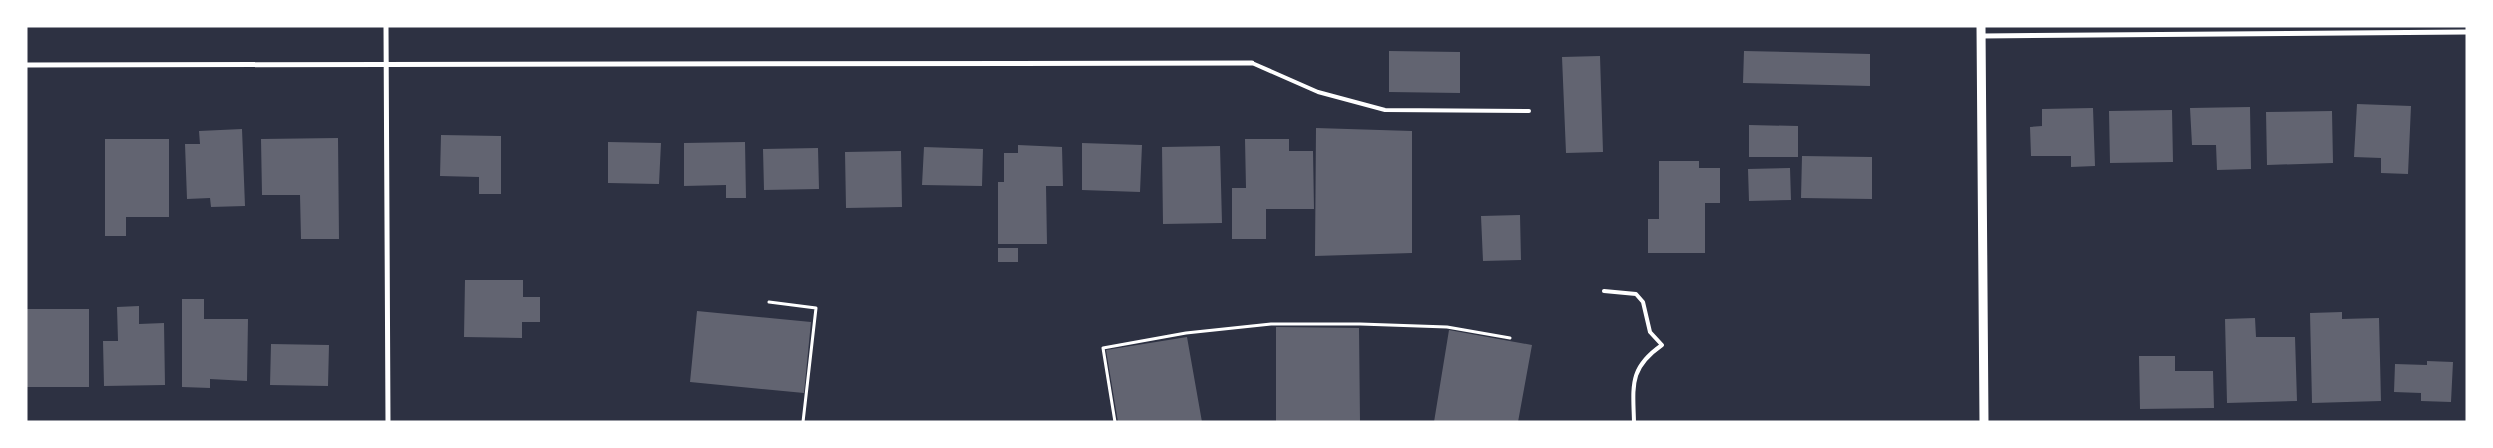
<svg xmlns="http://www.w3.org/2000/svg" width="2493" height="448" font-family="'Nunito Sans',sans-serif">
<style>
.building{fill:#626471}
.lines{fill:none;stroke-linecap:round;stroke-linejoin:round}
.path{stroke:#fff;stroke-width:3}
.service{stroke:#fff;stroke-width:4}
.minor{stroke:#fff;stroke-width:5}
.tertiary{stroke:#fff;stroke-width:9}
</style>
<rect width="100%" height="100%" fill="#2d3142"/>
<path class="building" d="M 1389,51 L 1460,52 L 1460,93 L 1389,92 Z
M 1744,51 L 1870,54 L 1870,86 L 1743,83 Z
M 1600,56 L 1603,152 L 1566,153 L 1562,57 Z
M 2357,104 L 2411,106 L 2408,174 L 2381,173 L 2381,158 L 2354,157 Z
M 2250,107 L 2251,169 L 2217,170 L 2216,145 L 2192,145 L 2190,108 Z
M 2093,108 L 2095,166 L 2071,167 L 2071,156 L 2031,156 L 2030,127 L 2042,126 L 2042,109 Z
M 2172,110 L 2173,162 L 2110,163 L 2109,111 Z
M 2332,111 L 2333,163 L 2267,165 L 2266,112 Z
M 1749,125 L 1798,126 L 1798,157 L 1749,157 Z
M 1316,128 L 1412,131 L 1412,253 L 1315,256 Z
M 242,129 L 245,206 L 211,207 L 210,198 L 187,199 L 185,144 L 200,144 L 199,131 Z
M 441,135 L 501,136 L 501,194 L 479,194 L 479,177 L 440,176 Z
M 338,138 L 339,239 L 301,239 L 300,195 L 262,195 L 261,139 Z
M 105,139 L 169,139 L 169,217 L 126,217 L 126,236 L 105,236 Z
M 1245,139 L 1289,139 L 1289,151 L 1313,151 L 1314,209 L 1266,209 L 1266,239 L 1232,239 L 1232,188 L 1246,188 Z
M 608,142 L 661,143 L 659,184 L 608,183 Z
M 745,142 L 746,198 L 726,198 L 726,185 L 684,186 L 684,143 Z
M 1082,143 L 1142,145 L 1140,192 L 1082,190 Z
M 1018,145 L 1062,147 L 1063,186 L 1046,186 L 1047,244 L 998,244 L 998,182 L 1004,182 L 1004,153 L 1018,153 Z
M 1220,146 L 1222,223 L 1163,224 L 1162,147 Z
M 924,147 L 983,149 L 982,186 L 922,185 Z
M 818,148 L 819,189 L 764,190 L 763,149 Z
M 901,151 L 902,207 L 846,208 L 845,152 Z
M 1802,156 L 1872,157 L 1872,199 L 1801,198 Z
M 1659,161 L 1699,161 L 1699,168 L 1720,168 L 1720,203 L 1705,203 L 1705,253 L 1648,253 L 1648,219 L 1659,219 Z
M 1790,168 L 1791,200 L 1749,201 L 1748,169 Z
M 1520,215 L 1521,260 L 1483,261 L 1481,216 Z
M 998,248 L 1018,248 L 1018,262 L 998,262 Z
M 465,280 L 523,280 L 523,297 L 540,297 L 540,322 L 522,322 L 522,338 L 464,337 Z
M 182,299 L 204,299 L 204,319 L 248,319 L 247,381 L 210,379 L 210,388 L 182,387 Z
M 139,306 L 139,324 L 164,323 L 165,385 L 104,386 L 103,341 L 118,341 L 117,307 Z
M 26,309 L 89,309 L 89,387 L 26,387 Z
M 697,311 L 811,322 L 804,393 L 690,382 Z
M 2342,312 L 2342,319 L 2379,318 L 2381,401 L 2312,403 L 2310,313 Z
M 2255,318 L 2256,337 L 2295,337 L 2297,401 L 2227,403 L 2225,319 Z
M 1276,327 L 1359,328 L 1360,422 L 1276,422 Z
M 1449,330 L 1532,345 L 1518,422 L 1434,422 Z
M 1187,337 L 1202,422 L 1118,422 L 1106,350 Z
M 271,344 L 329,345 L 328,386 L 270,385 Z
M 2139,356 L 2175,356 L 2175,371 L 2213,371 L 2214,408 L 2140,409 Z
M 2427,361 L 2453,362 L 2451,402 L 2421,401 L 2421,393 L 2394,392 L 2395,364 L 2427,365 Z"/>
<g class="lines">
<path class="path" d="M 769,302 L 816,308 L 803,422
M 1115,422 L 1103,348 L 1186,333 L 1271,324 L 1360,324 L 1447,327 L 1510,338"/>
<path class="service" d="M 1252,63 L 1318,92 L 1385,110 L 1529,111
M 1604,291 L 1636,294 L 1643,302 L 1650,332 L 1662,345 C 1629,368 1633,385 1634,422"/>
<path class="minor" d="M 386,26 L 388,422
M 1982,36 L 2467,32
M 26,65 L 1252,63"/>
<path class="tertiary" d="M 1981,26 L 1984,422"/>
</g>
<rect width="2493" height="448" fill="none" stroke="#ffffff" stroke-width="55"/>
</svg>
